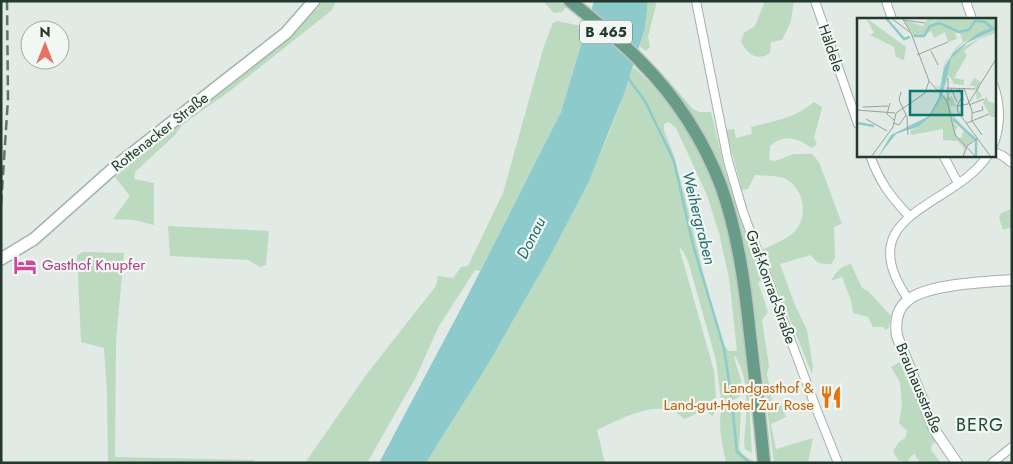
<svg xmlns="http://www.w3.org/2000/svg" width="1013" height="464" font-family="Jost,sans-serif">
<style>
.green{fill:#bbdac0;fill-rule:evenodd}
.water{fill:#8dcacb}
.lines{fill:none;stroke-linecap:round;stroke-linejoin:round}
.stream{stroke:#8dcacb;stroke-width:2.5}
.minor-casing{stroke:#a4b1ab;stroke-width:10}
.tertiary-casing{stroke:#a4b1ab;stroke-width:12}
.secondary-casing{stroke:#a1b5ab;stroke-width:14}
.primary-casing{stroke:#bdc4c1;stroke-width:15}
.minor{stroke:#fff;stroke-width:8}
.tertiary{stroke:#fff;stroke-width:10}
.secondary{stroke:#fff;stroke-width:11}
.primary{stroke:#699c88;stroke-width:12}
.rail{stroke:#5d756b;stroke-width:2.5;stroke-dasharray:10 5;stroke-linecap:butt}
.labels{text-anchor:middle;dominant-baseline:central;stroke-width:4.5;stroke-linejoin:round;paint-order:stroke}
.shield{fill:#f1f7f3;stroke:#61726a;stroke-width:1}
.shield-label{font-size:14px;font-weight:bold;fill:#233930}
.street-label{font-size:15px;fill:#233930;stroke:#f1f7f3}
.hotel-label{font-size:15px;fill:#b23c85;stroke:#f1f7f3;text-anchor:start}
.food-label{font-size:15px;fill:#c56008;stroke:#f1f7f3;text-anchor:end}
.water-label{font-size:16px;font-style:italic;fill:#226e70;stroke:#f1f7f3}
.quarter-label{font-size:18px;letter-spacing:1px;fill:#204a3a;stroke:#f1f7f3}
.inset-river{fill:none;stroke:#8dcacb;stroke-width:2.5}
.inset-road{fill:none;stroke:#95a39d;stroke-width:1}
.view{fill:#0f766e;fill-opacity:0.15;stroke:#0f766e;stroke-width:2.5}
.inset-edge{fill:none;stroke:#233930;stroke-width:2.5}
</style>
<rect width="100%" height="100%" fill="#e1eae5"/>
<path class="green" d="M 322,1 L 336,1 L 332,10 L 230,91 L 182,125 L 175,135 L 135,172 L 134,179 L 154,183 L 154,225 L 134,220 L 113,219 L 130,196 L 115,177 L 175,126 L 222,91 L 228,87 L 284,40 L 318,8 Z
M 543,1 L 560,1 L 566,7 L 562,12 L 554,13 Z
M 648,1 L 657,1 L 648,37 L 650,47 L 646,51 L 639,46 L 645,28 Z
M 765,1 L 794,1 L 791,21 L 782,40 L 771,42 L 770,53 C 757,62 748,54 741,42 L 744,33 L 755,26 Z
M 557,21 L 586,27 L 561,112 L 480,271 L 475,270 L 439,326 L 416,377 L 367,463 L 305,463 L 366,375 L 436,286 L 438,276 L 453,278 L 461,267 L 468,266 L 503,193 L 544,46 L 553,23 Z
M 646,59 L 667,79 L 693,109 L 699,112 L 711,112 L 725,170 L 762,281 L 758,282 L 768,312 L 762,320 L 769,366 L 767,374 L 773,407 L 781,404 L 786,417 L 771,424 L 776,449 L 813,438 L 808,463 L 774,463 L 753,298 L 744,251 L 729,193 Z
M 633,67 C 744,160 744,321 752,453 L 745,449 L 744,443 C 746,415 751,380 735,356 L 734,357 L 741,381 L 742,394 C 737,399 728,404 721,400 L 716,360 L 688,261 L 683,251 L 679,247 L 714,371 L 716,400 L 714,414 L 712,416 L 705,410 L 684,419 C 662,395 621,419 597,430 L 605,463 L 426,463 C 460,411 491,358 522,304 C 565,228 607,151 633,67 ZM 669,122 L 676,128 L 707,195 L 719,233 L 729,278 L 737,351 L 729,351 L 722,343 L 703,272 L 685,197 L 673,153 L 664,130 L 664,124 Z
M 814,102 L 822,107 L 814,138 L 817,144 L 812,148 C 797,138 785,133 770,146 L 769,160 L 775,161 L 794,154 L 812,154 L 819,162 L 842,224 L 834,227 L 835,258 L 831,264 C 821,264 817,264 811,255 L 780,264 L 795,305 L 807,330 L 813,367 L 812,374 L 762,250 C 771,245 785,240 793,233 C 809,218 805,190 786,179 C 778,175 764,176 755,175 L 748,189 L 742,190 L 726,130 L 734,129 L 736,138 L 752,134 L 751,127 C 774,121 796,118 814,102 Z
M 1012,209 L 1012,227 L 1003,230 L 999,218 L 1001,213 Z
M 168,226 L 269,231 L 266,265 L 260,267 L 248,260 L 170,256 Z
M 83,252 L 124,253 L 116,341 L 115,457 L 254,460 L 254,463 L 108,463 L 107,393 L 104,348 L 81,342 L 77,255 Z
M 851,264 L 862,288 L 868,291 L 891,316 L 889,327 L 886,330 L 883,327 L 873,327 L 868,317 L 853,313 L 851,300 L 842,277 L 831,281 C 836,272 840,266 851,264 Z
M 900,362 L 923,417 L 936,442 L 932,444 L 931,450 L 941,463 L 920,463 L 914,453 L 907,462 L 898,460 L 893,451 L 899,442 L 905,438 L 907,431 L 899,423 L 902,405 L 900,382 L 891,367 Z
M 730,406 L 738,406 L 741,410 L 739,448 C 742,455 746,457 753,460 L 753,463 L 726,463 C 723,447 718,428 721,411 Z"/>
<path class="water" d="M 594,1 L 648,1 L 645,28 L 624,94 L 588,183 L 551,254 L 488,364 L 426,463 L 379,463 L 466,299 L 561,112 Z"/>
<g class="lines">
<path class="stream" d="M 628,78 L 645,101 L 674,161 L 693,245 L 724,348 L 731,395
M 733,413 L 737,452 L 750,463"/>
<defs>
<path id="minor" d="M 696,1 L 728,161 L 743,212 L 816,408 L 838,463
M 815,1 L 858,124
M 886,1 L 892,19
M 966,1 L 972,19
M 994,86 C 1000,104 1001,124 994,143
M 994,152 L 1003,156 L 1012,163
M 870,155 C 879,181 890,196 909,216
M 943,155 L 958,183
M 908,299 C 848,212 954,208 988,155
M 992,463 L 1012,447"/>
<path id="tertiary" d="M 957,463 L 934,429 L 897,336 C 895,323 896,310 907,301 C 925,284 987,282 1012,280"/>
<path id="secondary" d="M 1,259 L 34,239 L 116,166 L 286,33 L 314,1"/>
<path id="primary" d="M 570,1 C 594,21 621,40 642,63 C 676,97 704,141 721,186 C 738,234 745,285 750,335 C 755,377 760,420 764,463"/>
</defs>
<use href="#minor" class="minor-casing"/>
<use href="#tertiary" class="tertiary-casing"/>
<use href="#secondary" class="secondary-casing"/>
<use href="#primary" class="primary-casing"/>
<use href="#minor" class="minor"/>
<use href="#tertiary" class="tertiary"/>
<use href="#secondary" class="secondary"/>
<use href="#primary" class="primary"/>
<path class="rail" d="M 1,205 L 8,99 L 7,1"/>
</g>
<defs>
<symbol id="hotel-bare" viewBox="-9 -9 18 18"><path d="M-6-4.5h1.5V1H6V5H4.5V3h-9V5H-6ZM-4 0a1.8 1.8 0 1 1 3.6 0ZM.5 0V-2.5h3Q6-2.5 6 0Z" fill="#d1479c" stroke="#f1f7f3" stroke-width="2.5" paint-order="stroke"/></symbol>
<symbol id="restaurant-bare" viewBox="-9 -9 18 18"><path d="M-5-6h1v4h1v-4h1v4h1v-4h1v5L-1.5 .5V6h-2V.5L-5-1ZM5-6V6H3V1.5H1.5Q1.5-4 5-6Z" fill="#e8710a" stroke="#f1f7f3" stroke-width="2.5" paint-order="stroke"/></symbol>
</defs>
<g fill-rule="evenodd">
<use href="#hotel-bare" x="9" y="249" width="32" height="32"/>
<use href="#restaurant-bare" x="815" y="381" width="32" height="32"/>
</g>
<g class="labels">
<rect class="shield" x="580" y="20.5" width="52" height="23" rx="4"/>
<g class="shield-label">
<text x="606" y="32">B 465</text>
</g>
<g class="street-label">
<text transform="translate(831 48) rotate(71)">Häldele</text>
<text transform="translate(160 132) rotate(-38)">Rottenacker Straße</text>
<text transform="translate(771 287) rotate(70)">Graf-Konrad-Straße</text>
<text transform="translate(919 388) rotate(67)">Brauhausstraße</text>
</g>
<g class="hotel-label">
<text x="42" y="265">Gasthof Knupfer</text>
</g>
<g class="food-label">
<text x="814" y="388">Landgasthof &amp;<tspan x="814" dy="17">Land-gut-Hotel Zur Rose</tspan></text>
</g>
<g class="water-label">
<text transform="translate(699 218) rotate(76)">Weihergraben</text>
<text transform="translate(531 238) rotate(-63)">Donau</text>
</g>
<g class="quarter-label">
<text x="980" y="425">BERG</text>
</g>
</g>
<g transform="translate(857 18)">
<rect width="139" height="139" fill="#e1eae5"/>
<path d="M 9,0 L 49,29 L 47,42 L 43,41 L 41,48 L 43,40 L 39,39 L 37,29 L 13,17 L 17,15 ZM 80,0 L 71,8 L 82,0 L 139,1 L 139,8 L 106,25 L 92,39 L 87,50 L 84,73 L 77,67 L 83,69 L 87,47 L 91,40 L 99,30 L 106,24 L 103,15 L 98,15 L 100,21 L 91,24 L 88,14 L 77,20 L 74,13 L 66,19 L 56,19 L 47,2 L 66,8 L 71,1 ZM 139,11 L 139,15 L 122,21 L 107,33 L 110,37 L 97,60 L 107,62 L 107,67 L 113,67 L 117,60 L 124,64 L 121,72 L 125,78 L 120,82 L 118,68 L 97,66 L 92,57 L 86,75 L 90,48 L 101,32 ZM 86,76 L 90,80 L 95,78 L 99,89 L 93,87 L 95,96 L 103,105 L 96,105 L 101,109 L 98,112 L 101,120 L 105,119 L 106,113 L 118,121 L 108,130 L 105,139 L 107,130 L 101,123 L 86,122 L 86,111 L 54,117 L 53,113 L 60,110 L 52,112 L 51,111 L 70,102 ZM 129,78 L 131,83 L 139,86 L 139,99 L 134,99 L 126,85 Z" fill="#bbdac0"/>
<path d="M 139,8 L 139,11 L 110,25 L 94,41 L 85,78 L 73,99 L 62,108 L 39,116 L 21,139 L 34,117 L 72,98 L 82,79 L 87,50 L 96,35 L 121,15 Z" fill="#8dcacb"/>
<path class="inset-river" d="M 29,0 L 47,21 L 53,19M 57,18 L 67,18 L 73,8 L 82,5 L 102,14 L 112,12 L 118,3 L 128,4 L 135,10M 96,101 L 119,122 L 119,138M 0,105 L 17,108"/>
<path class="inset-road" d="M 34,0 L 54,15 L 72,63 L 90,83 L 98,117 L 119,139M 45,0 L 53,13M 46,2 L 68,5M 74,33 L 81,47M 60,37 L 91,24M 89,70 L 118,71M 94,70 L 100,84M 107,70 L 115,93 L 115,103 L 125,117M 44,74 L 42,82 L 50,99 L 51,117M 91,83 L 91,60M 33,85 L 30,96 L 37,102M 111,86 L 100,88 L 101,94 L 134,139M 111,86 L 139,41M 112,87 L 127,81M 100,88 L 105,79 L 102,71M 6,89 L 31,88M 0,92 L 38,95M 115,95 L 126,92 L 125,88M 9,101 L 30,113M 37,105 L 42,107 L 49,97M 110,105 L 132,96M 14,139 L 36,109 L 39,95 L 68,75 L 72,63M 106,139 L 110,128 L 121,120"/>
<path class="view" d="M 53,73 L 105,73 L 105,97 L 53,97 Z"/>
<rect width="139" height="139" class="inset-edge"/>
</g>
<rect width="1013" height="464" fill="none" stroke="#233930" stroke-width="5"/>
<g transform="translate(45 45)"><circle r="24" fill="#f1f7f3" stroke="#9faba5"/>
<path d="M0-4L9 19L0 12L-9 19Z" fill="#e77263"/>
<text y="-8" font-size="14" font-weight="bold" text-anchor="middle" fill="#233930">N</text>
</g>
</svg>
